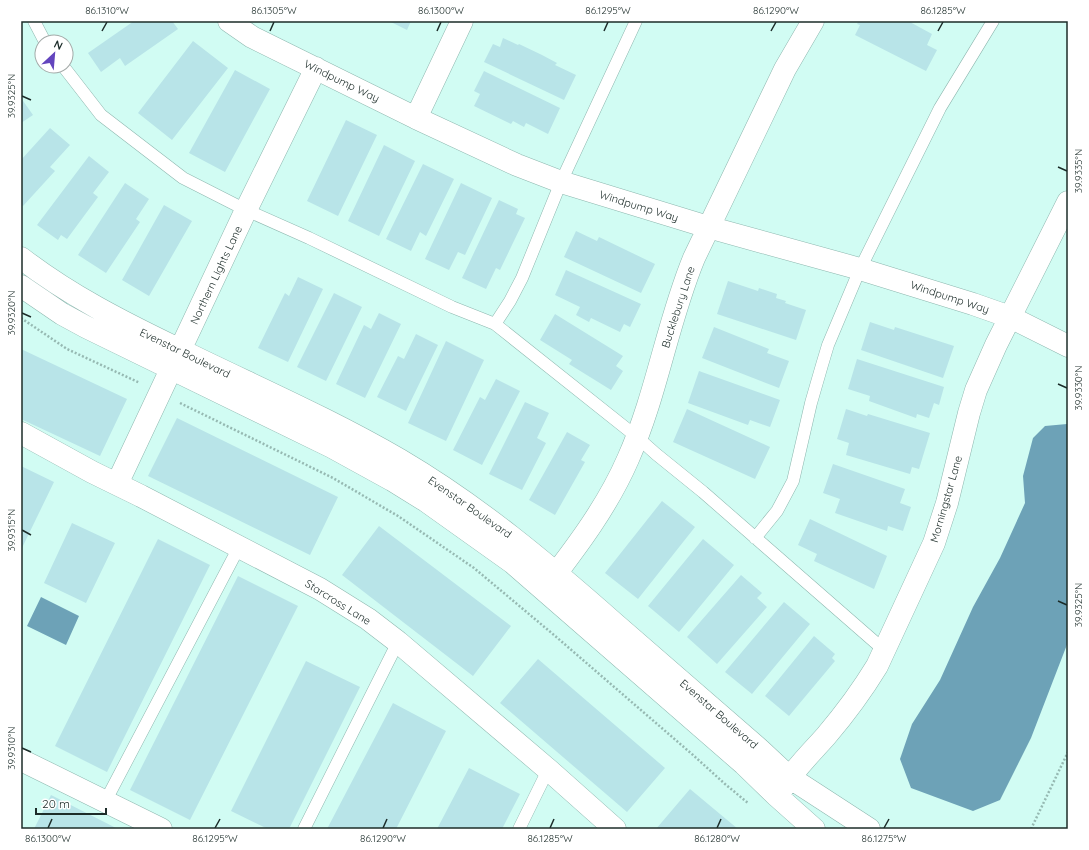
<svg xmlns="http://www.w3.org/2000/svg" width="1089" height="850" font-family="Quicksand,sans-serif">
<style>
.water{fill:#6da2b7}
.building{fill:#b8e4e8}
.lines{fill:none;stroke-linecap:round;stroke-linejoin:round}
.lane-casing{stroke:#8eb7af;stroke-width:13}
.street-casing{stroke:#8eb7af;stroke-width:23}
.path{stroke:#96b9b2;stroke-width:2.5;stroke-dasharray:2 2;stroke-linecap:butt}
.lane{stroke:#fff;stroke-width:12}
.street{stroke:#fff;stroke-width:22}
.ticks{fill:none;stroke:#1c2c29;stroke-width:1.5}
.labels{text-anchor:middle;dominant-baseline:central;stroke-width:3.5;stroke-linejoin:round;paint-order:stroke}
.street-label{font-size:11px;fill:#1c2c29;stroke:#fff}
.neatline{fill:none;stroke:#1c2c29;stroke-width:1.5}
.ticks-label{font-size:10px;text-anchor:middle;fill:#1c2c29}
</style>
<rect width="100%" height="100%" fill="#d1fcf3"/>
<path class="water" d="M 1067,424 L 1068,425 L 1068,642 L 1031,738 L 1000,800 L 973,811 L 911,788 L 900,759 L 912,724 L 940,680 L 973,607 L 1000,558 L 1025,503 L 1023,476 L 1033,438 L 1045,426 Z
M 41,597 L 79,616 L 66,645 L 27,626 Z"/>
<path class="building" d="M 134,21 L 172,21 L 178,29 L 125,66 L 120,58 L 101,72 L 88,53 Z
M 389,21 L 411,21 L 407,30 Z
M 859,21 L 908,21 L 932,34 L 927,45 L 937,50 L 926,71 L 855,35 L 860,25 L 857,24 Z
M 503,38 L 518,45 L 519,44 L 542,55 L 557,63 L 555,65 L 576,75 L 564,100 L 484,62 L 493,44 L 500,47 Z
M 193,41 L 228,68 L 172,140 L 138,113 Z
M 235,70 L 270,89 L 225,172 L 189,153 Z
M 484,71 L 560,108 L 548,134 L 526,123 L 524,127 L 513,121 L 511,124 L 474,106 L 480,94 L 474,91 Z
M 21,98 L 33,115 L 21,123 Z
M 346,120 L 377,135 L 338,216 L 307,201 Z
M 50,128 L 70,145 L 50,167 L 55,171 L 23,206 L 21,204 L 21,160 Z
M 384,145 L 415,161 L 379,236 L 348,221 Z
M 89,156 L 109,172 L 93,193 L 98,197 L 67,239 L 61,235 L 58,240 L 37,225 Z
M 423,164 L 454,179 L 426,236 L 420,232 L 411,251 L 386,239 Z
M 125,183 L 149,199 L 136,219 L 140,222 L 106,273 L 78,255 Z
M 461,183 L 492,198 L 465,255 L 458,252 L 449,270 L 425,259 Z
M 499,200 L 518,209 L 516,214 L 525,218 L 500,270 L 496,268 L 486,289 L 462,278 Z
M 164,205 L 192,221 L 149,296 L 122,280 Z
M 576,231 L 597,241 L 599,237 L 655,264 L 641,293 L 564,257 Z
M 566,270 L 641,304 L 630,327 L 624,324 L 620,332 L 591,318 L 589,322 L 576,315 L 580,307 L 555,295 Z
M 298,277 L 323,289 L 288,362 L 258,348 L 285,293 L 289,296 Z
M 728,281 L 758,291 L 759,288 L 777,294 L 776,298 L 786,301 L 785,303 L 806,310 L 796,340 L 717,314 Z
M 334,293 L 362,307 L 326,381 L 297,367 Z
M 379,313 L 401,324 L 365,398 L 336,384 L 364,325 L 371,329 Z
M 555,314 L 623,356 L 616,366 L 623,371 L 611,390 L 569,364 L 572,360 L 540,340 Z
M 870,322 L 894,330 L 895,327 L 954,346 L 943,378 L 861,350 Z
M 714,327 L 769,349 L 767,353 L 789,361 L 779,388 L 702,358 Z
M 416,334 L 438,345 L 406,411 L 377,397 L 398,356 L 404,359 Z
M 446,341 L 484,360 L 446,441 L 408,423 Z
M 21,349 L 127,399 L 100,456 L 21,419 Z
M 857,359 L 944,387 L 939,405 L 934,403 L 929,418 L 917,414 L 916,418 L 869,401 L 870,396 L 848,389 Z
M 699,371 L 780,400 L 770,427 L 750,420 L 748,425 L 688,403 Z
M 496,379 L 520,391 L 482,465 L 453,450 L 480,397 L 485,400 Z
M 525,402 L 549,413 L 537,438 L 546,443 L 522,490 L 489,474 Z
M 687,409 L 770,447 L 755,479 L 673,442 Z
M 846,409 L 867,416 L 868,414 L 930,433 L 919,469 L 912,467 L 910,474 L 846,455 L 849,443 L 837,439 Z
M 177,418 L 338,497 L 310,555 L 148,476 Z
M 567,432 L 590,445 L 581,460 L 585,462 L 555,515 L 529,500 Z
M 833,464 L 905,489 L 900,503 L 911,507 L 903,531 L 888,526 L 887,531 L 835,513 L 840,499 L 823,493 Z
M 21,466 L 54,482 L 21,550 Z
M 662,501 L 695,527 L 638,599 L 605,573 Z
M 810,519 L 887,556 L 874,589 L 814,561 L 817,554 L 798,545 Z
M 72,523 L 115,543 L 86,603 L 44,583 Z
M 379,526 L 511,626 L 473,676 L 342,575 Z
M 158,539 L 210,565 L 107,772 L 55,746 Z
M 703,539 L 734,565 L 679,632 L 648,606 Z
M 741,575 L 762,593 L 757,598 L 767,607 L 717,664 L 687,637 Z
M 238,576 L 298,606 L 190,820 L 130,790 Z
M 784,602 L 810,624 L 752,694 L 725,672 Z
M 814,636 L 835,654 L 832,658 L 835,661 L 789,716 L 765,696 Z
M 538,659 L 665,768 L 627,812 L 500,703 Z
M 306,661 L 360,687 L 289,829 L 268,829 L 231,811 Z
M 393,703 L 446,731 L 396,829 L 327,829 Z
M 469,768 L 520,794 L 502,829 L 437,829 Z
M 690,789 L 738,829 L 656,829 Z
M 51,795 L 118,829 L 34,829 Z"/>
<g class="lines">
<defs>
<path id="lane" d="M 34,21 L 45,42
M 63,66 L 101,115 L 183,178 L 246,210 L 309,238 L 452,307 L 495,324 L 637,437 L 656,454 L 703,492 L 884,650
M 495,324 L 510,301 L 522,278 L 561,182 L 636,21
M 755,538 L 777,511 L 793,481 L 811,403 L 822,365 L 828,345 L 860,269 L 940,108 L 993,21
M 105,802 L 239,547
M 304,829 L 398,642
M 519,829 L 548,770"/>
<path id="street" d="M 229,21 L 252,37 L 416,118 L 517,165 L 561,182 L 708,227 L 860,269 L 973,304 L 1010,317 L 1068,346
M 416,118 L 462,21
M 21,258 C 69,295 122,322 176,348 C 251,385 328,418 400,460 C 478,506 546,563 614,623 C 663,665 711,707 759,749 L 789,777 L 869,829
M 21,286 L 62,314 L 86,327 L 332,447 L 392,480 L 426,501 L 513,563 L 744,764 L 777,796 L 814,829
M 21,433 L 92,472 L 141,496 L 320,589 L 368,619 L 398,642 L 551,772 L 615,829
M 117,484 L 246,210 L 316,68
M 548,584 C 578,545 608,505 628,459 C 657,394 667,323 694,258 L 785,69 L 813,21
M 21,760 L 161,829
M 782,789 C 794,769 811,753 826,736 C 843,716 863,689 877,666 L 934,543 L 947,503 L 969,413 L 976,390 L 996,345 L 1068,202"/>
</defs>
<use href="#lane" class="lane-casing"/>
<use href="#street" class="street-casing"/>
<path class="path" d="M 21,318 L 67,349 L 140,383
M 180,403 L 333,478 L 398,516 L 474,568 L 554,635 L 693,755 L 725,784 L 748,803
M 1031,829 L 1068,752"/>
<use href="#lane" class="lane"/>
<use href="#street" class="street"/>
</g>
<path class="ticks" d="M 102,31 L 107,22M 270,31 L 274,22M 437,31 L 441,22M 604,31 L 608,22M 771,31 L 776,22M 938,31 L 943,22M 22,96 L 31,100M 1058,167 L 1067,171M 22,313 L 31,317M 1058,384 L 1067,388M 22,530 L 31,535M 1058,601 L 1067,605M 22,748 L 31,752M 48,828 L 52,819M 215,828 L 220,819M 383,828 L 387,819M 550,828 L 554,819M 717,828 L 721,819M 884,828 L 889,819"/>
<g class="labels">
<g class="street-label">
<text transform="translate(342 81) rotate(26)">Windpump Way</text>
<text transform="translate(639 206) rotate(17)">Windpump Way</text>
<text transform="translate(216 275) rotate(-65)">Northern Lights Lane</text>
<text transform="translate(950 297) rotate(18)">Windpump Way</text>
<text transform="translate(678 307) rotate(-72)">Bucklebury Lane</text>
<text transform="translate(185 353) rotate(26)">Evenstar Boulevard</text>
<text transform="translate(946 499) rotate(-74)">Morningstar Lane</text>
<text transform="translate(470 507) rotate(35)">Evenstar Boulevard</text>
<text transform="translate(338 602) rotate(32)">Starcross Lane</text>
<text transform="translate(719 714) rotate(41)">Evenstar Boulevard</text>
</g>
</g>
<rect width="1089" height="850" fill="none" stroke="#ffffff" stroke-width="44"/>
<g transform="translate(54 54) rotate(26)"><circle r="19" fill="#ffffff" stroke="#a4aba9"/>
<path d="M0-3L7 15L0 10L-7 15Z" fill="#6345be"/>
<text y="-6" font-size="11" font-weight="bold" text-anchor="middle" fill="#1c2c29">N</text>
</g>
<path d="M36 808v6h70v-6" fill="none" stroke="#1c2c29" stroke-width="2"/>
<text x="42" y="808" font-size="12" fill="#1c2c29" stroke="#ffffff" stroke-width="3" paint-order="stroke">20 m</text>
<rect x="22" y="22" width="1045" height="806" class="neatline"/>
<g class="ticks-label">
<text x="107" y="14">86.1310°W</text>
<text x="274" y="14">86.1305°W</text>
<text x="441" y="14">86.1300°W</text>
<text x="608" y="14">86.1295°W</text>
<text x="776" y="14">86.1290°W</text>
<text x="943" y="14">86.1285°W</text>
<text transform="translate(11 96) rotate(-90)" y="4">39.9325°N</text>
<text transform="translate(1078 171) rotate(-90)" y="4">39.9335°N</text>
<text transform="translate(11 313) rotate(-90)" y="4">39.9320°N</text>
<text transform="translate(1078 388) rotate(-90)" y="4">39.9330°N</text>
<text transform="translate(11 530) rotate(-90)" y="4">39.9315°N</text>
<text transform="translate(1078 605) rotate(-90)" y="4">39.9325°N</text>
<text transform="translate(11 748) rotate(-90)" y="4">39.9310°N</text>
<text x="48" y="842">86.1300°W</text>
<text x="215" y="842">86.1295°W</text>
<text x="383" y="842">86.1290°W</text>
<text x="550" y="842">86.1285°W</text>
<text x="717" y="842">86.1280°W</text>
<text x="884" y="842">86.1275°W</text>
</g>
</svg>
